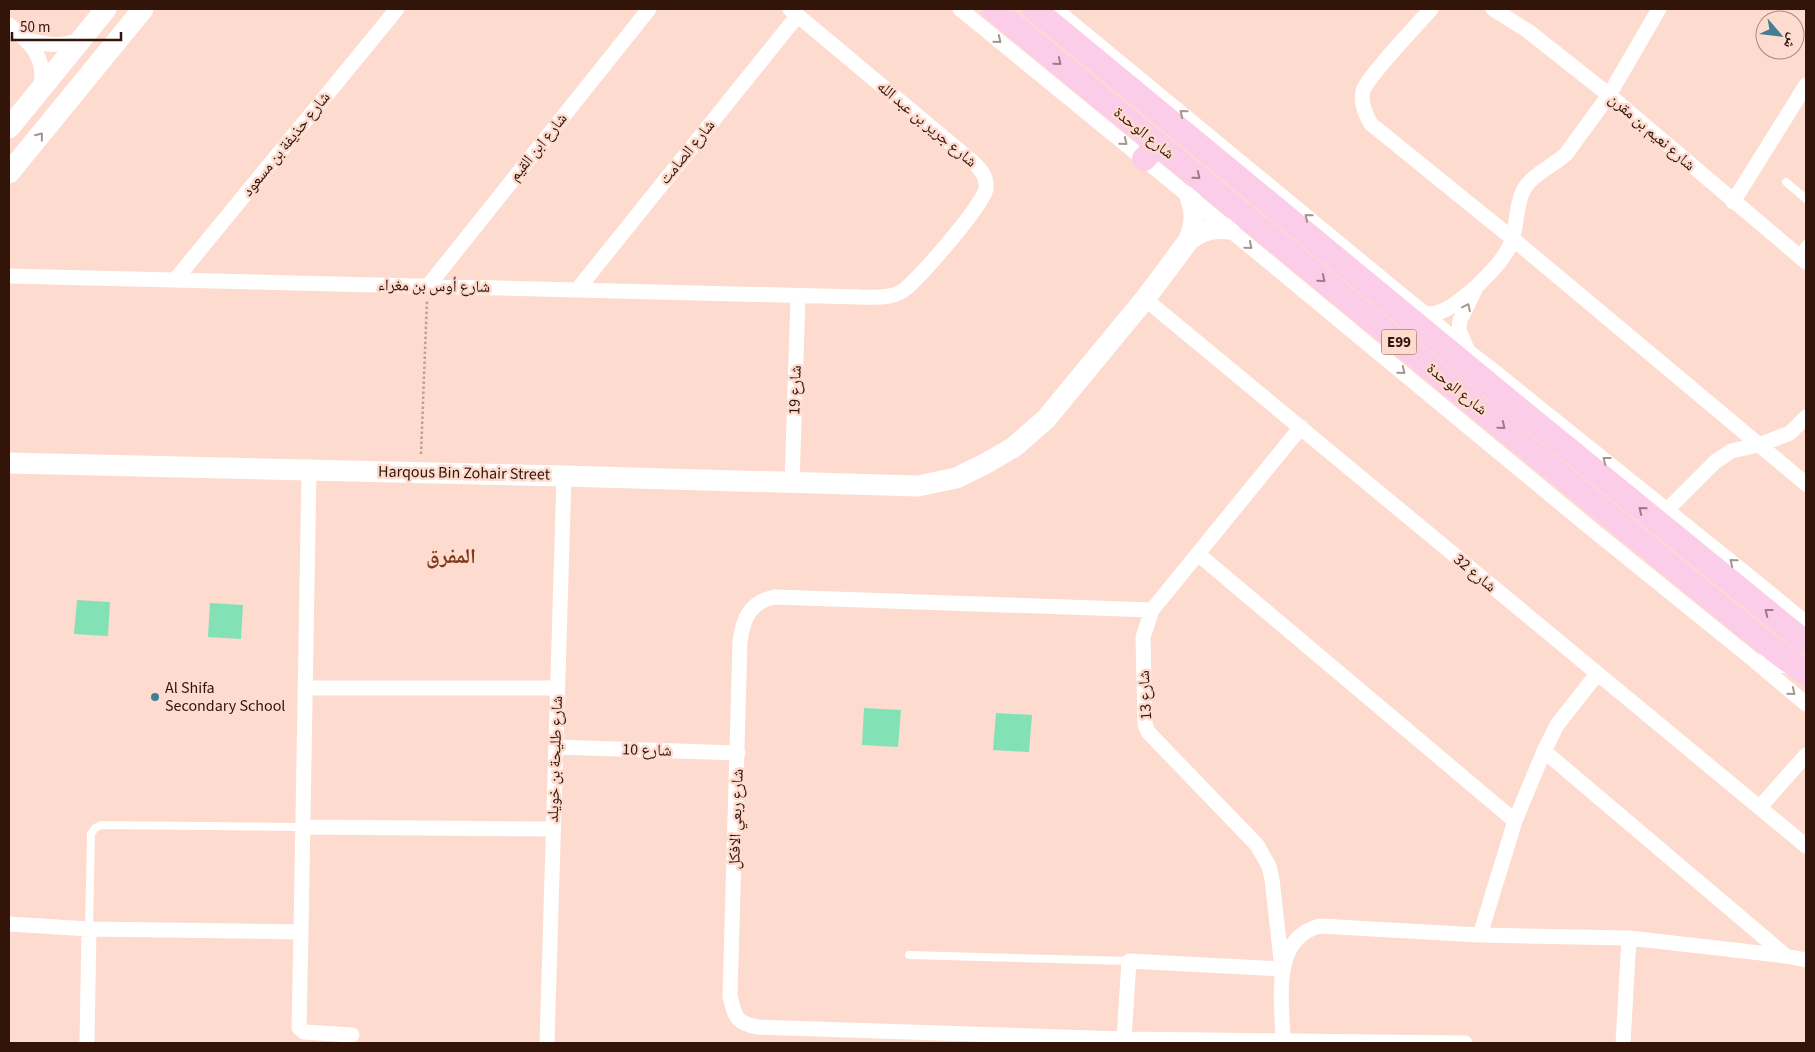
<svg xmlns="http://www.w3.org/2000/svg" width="1815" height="1052" font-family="'Source Sans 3','Noto Naskh Arabic',sans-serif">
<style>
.green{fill:#82e2b6}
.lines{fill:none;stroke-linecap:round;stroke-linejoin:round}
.path{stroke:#c09f92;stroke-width:2.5;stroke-dasharray:2.5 2.5;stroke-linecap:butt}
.lane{stroke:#fff;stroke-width:8}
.street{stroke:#fff;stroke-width:15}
.secondary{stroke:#fff;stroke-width:21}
.primary{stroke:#fccde9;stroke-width:24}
.oneway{stroke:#a39690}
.oneway2{stroke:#a17a84}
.poi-dot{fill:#407e94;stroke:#fddbce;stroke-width:2}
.labels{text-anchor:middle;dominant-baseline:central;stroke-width:5;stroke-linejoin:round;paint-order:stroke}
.shield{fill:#fddbce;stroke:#6f5043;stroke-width:1}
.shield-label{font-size:15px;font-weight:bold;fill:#321508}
.street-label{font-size:16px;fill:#321508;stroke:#fddbce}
.poi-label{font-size:16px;fill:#321508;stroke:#fddbce;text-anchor:start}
.district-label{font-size:21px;font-weight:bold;fill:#7f3a1b;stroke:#fddbce}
</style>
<rect width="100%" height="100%" fill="#fddbce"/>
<path class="green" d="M 77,600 L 110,602 L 108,636 L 74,634 Z
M 210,603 L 243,605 L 241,639 L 208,637 Z
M 864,708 L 901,710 L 898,747 L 862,745 Z
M 996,713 L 1032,715 L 1029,752 L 993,750 Z"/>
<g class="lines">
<path class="path" d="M 421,454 L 427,300"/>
<path class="lane" d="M 1786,182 L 1806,199
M 1797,255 L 1806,244
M 89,929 L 91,834 L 95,828 L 101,825 L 303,827
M 909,955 L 1129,961"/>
<path class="street" d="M 960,9 L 1212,215 L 1588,526 L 1755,661 L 1792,667
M 1055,9 L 1386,282
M 1431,9 C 1419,23 1367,77 1363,91 C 1360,103 1365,114 1371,124 L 1513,239 L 1806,484
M 1493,9 L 1528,31 L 1609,95 L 1806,262
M 9,25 C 32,44 46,57 41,89
M 25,39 C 45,45 60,47 80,40
M 1733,202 L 1806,85
M 9,276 L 860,297 C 873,297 888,299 901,292 C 916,283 983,205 986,189 C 987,177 982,171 974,163 L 790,9
M 175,280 L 397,9
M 1376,280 L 1386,282 L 1419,309 L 1469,352 L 1495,372 L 1500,381
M 428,286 L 649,9
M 1477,286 C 1490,273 1509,255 1513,237 C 1517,222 1516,206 1523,191 C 1531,175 1553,166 1566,154 L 1609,95 L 1659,9
M 577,290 L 798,15
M 1145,299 L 1806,846
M 1420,310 C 1436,324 1465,296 1477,286 L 1460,320 L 1459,330 L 1467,349
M 1495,372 L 1770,593
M 792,483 L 798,296
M 1668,509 L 1715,462 L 1731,451 L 1759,445 L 1790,433 L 1806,417
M 1198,554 L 1515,821
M 1761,591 L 1770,593 L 1806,623
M 1152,610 L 775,597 C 750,602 743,618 740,642 L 730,996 C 735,1017 736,1023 758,1027 L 1124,1039 L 1129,961 L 1282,969 L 1272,879 L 1269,866 L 1257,845 L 1148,732 L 1145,724 L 1143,637 L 1152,610 L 1301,427
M 1756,662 L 1806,704
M 305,688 L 557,688
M 556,747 L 738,753
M 1544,751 L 1786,956
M 1760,807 L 1806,755
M 303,827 L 553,829
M 9,924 L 89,929 L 301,932 L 299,1028 L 304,1032 L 352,1035
M 301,932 L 309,470
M 1480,935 L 1515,821 L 1544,751 L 1557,725 L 1597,674
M 1124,1039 L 1465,1043
M 87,1043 L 89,929
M 547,1043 L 564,476
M 1283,1043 C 1283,1004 1269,939 1320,926 L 1480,935 L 1629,938 L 1786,956 L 1806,960
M 1623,1043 L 1629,938"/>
<path class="secondary" d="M 9,128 L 106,9
M 9,173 L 143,9
M 1189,240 C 1202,230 1213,227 1229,229
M 9,463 L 564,476 L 918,486 L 956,478 L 985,464 L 1014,447 L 1046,419 L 1145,299 L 1189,240 C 1195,224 1196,213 1190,197"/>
<path class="primary" d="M 993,9 L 1693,584 L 1778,653 L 1806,673
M 1034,9 L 1513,404 L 1806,643
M 1144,159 L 1158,144"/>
</g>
<defs><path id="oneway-chevron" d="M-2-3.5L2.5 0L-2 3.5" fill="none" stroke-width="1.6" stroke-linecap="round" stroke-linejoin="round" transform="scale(1.25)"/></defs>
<g class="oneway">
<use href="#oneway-chevron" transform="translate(998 40) rotate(39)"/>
<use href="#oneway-chevron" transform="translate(1183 113) rotate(-141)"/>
<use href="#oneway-chevron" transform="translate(40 136) rotate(-51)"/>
<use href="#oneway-chevron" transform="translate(1124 142) rotate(39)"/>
<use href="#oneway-chevron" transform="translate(1308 217) rotate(-140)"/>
<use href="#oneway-chevron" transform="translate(1249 246) rotate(40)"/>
<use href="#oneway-chevron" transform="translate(1467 307) rotate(-64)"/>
<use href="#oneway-chevron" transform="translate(1402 371) rotate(39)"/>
<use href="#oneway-chevron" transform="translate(1606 460) rotate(-142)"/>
<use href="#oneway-chevron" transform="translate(1733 562) rotate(-141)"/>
<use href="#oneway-chevron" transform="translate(1792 692) rotate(40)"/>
</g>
<g class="oneway2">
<use href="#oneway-chevron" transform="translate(1058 62) rotate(39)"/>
<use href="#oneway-chevron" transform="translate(1197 176) rotate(39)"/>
<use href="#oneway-chevron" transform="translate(1322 279) rotate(39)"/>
<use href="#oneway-chevron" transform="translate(1502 426) rotate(39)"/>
<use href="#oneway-chevron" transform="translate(1642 510) rotate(-141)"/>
<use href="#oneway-chevron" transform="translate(1768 612) rotate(-142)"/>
</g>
<circle class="poi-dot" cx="155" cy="697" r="5"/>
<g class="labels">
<rect class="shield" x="1381.5" y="329.5" width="35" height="25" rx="4"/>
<g class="shield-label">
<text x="1399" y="342">E99</text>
</g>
<g class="street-label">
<text transform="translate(927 124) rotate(40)">شارع جرير بن عبد الله</text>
<text transform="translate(1652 132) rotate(41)">شارع نعيم بن مقرن</text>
<text transform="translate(1144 133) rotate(39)">شارع الوحدة</text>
<text transform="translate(286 144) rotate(-51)">شارع حذيفة بن مسعود</text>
<text transform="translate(538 147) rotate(-51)">شارع ابن القيم</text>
<text transform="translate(687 152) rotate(-51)">شارع الصامت</text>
<text transform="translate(434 286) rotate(1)">شارع أوس بن مغراء</text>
<text transform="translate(1457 389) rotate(39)">شارع الوحدة</text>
<text transform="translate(795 390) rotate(-88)">شارع 19</text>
<text transform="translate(464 473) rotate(1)">Harqous Bin Zohair Street</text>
<text transform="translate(1475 573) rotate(40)">شارع 32</text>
<text transform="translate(1145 695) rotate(-93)">شارع 13</text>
<text transform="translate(647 750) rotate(2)">شارع 10</text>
<text transform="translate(555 759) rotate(-88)">شارع طليحة بن خويلد</text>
<text transform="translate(736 819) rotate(-88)">شارع ربعي الافكل</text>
</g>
<g class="poi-label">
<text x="165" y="688">Al Shifa<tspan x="165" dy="18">Secondary School</tspan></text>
</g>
<g class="district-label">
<text x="451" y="556">المفرق</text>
</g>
</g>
<rect width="1815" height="1052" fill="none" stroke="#321508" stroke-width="20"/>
<g transform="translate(1780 35) rotate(118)"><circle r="24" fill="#fddbce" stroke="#ac8c7f"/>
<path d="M0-4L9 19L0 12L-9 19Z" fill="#407e94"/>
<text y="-8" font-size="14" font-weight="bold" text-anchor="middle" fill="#321508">ش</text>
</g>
<path d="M12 32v8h109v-8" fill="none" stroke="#321508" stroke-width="2.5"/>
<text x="20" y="32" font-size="15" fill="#321508" stroke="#fddbce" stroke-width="4" paint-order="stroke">50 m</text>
</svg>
